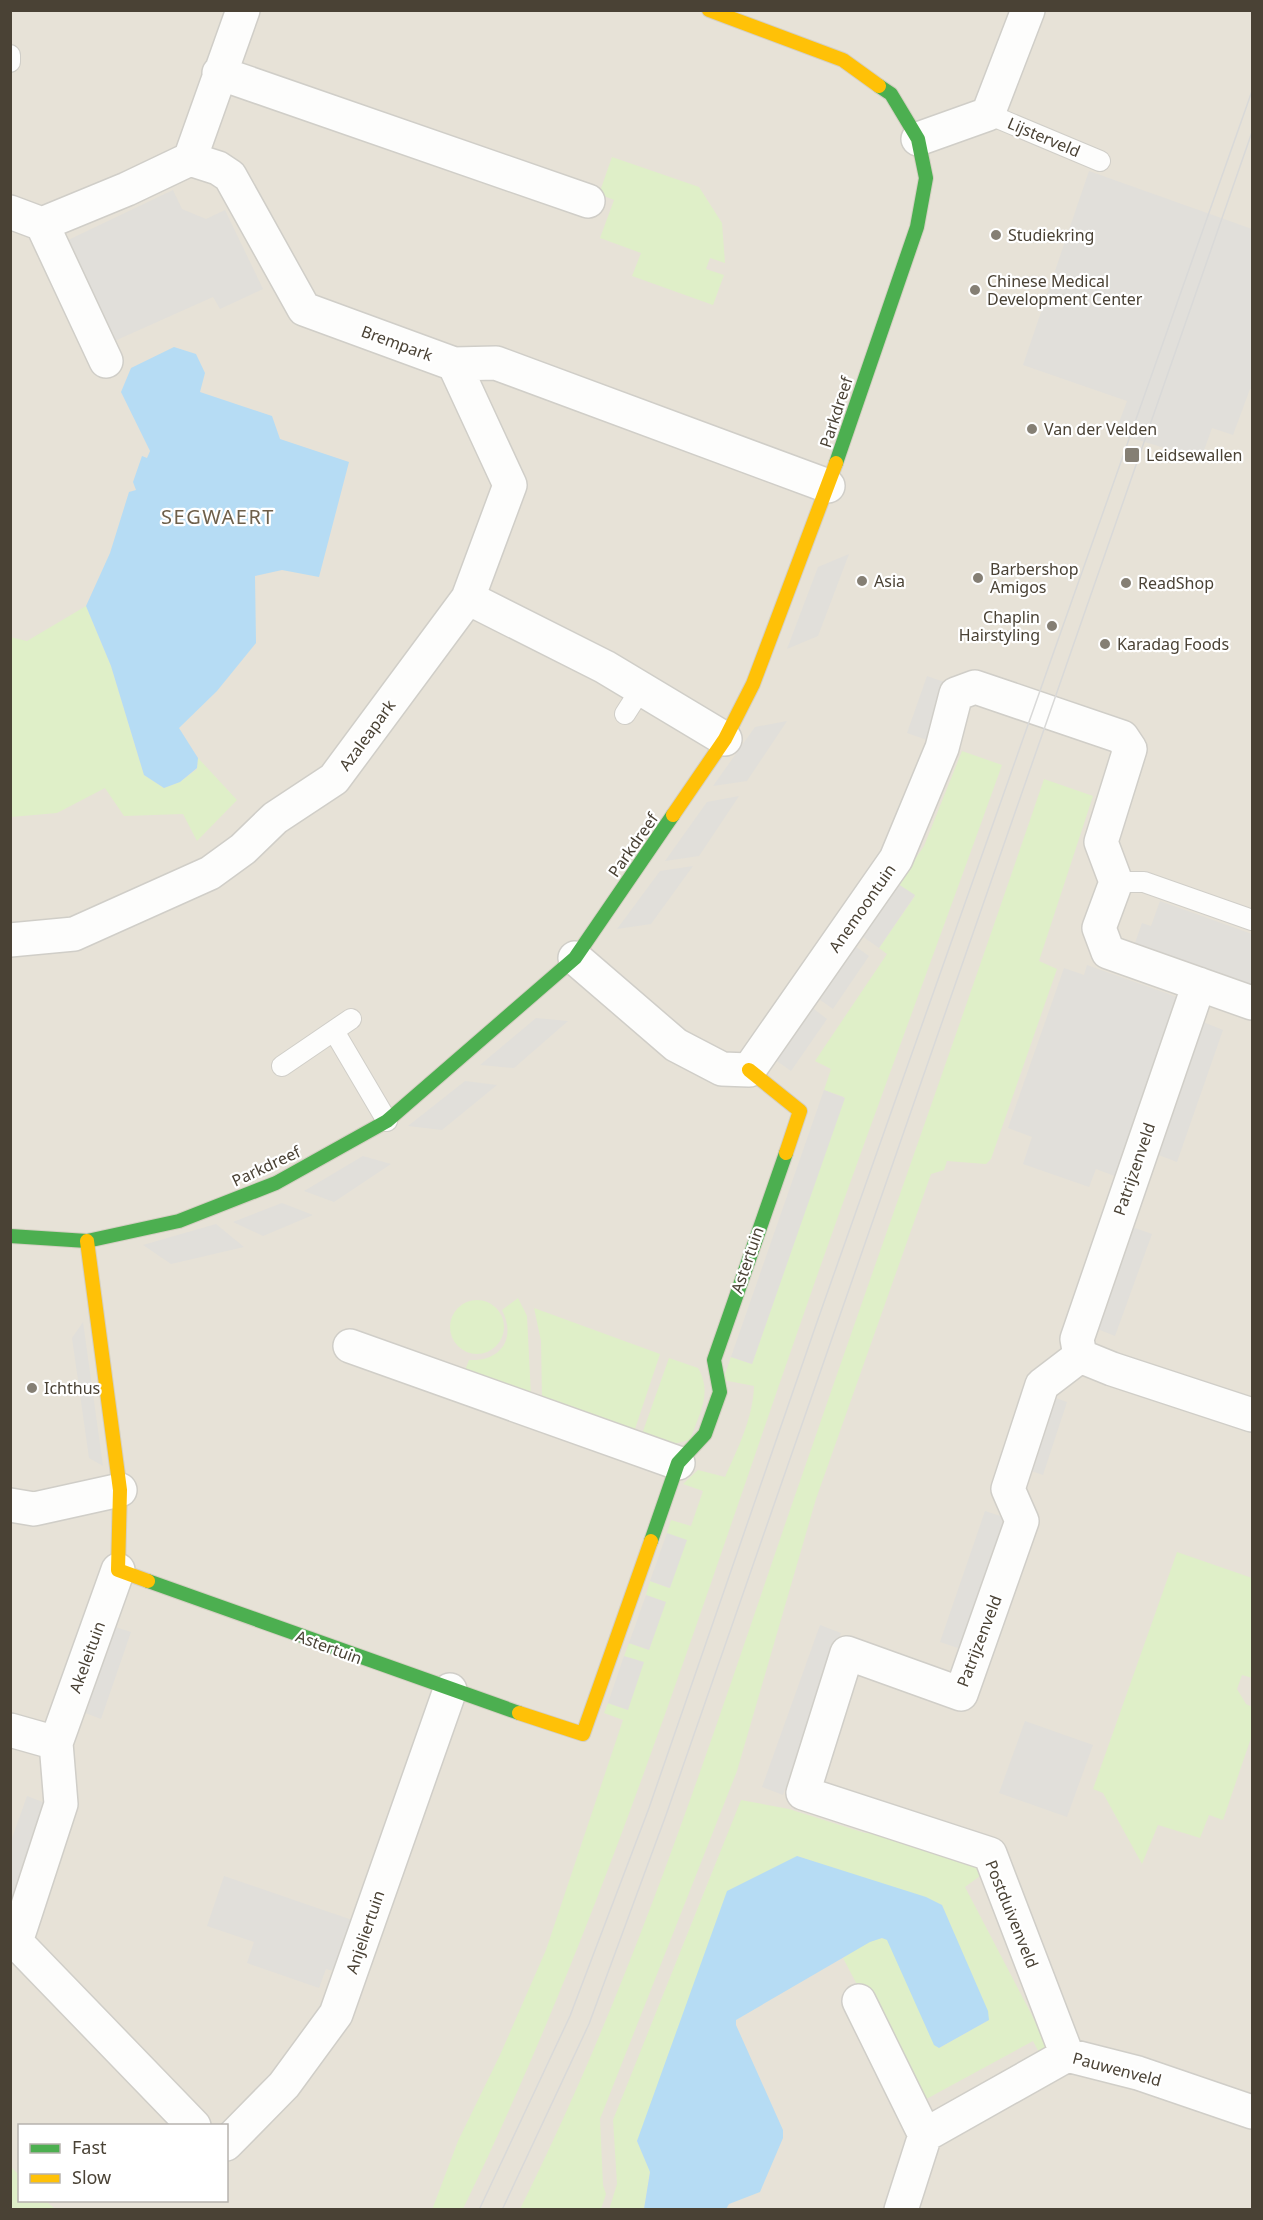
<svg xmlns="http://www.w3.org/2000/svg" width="1263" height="2220" font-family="'Noto Sans',sans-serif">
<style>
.residential{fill:#e7e2d7;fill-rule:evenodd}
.green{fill:#dfefc8}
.parking{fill:#e1dfda}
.water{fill:#b6dcf4}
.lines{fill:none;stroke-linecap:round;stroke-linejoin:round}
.lane-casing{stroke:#d0cec8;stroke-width:22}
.street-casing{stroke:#d0cec8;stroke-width:36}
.fast-casing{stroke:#d4cfc2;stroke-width:16}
.slow-casing{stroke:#d4cfc2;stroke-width:16}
.lane{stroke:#fdfdfc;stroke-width:20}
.street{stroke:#fdfdfc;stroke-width:33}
.fast{stroke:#4caf50;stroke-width:14}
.slow{stroke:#ffc107;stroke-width:14}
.tram{stroke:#d9d9d8;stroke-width:1.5}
.poi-dot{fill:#857f74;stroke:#fff;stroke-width:2}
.labels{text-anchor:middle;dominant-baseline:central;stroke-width:4.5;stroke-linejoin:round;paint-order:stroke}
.street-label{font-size:16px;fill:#4a4235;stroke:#fff}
.poi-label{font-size:16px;fill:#4a4235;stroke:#fff;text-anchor:start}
.quarter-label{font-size:20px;letter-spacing:1.5px;fill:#6e604b;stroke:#fff}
</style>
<rect width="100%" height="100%" fill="#f2f0ea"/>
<path class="residential" d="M 11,11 L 1252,11 L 1252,2209 L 11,2210 ZM 20,2126 L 226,2126 L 226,2200 L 20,2200 Z"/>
<path class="green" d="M 612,157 L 699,187 L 722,223 L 725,263 L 710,258 L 706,269 L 724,275 L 713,305 L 632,276 L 641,253 L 600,238 L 614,200 L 599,194 Z
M 86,606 L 111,666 L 144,775 L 164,788 L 180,782 L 197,769 L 198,758 L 237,800 L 197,841 L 183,814 L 124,816 L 105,788 L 57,813 L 11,817 L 10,637 L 27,641 Z
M 962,751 L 1002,765 C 936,950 866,1134 802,1319 C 697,1619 602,1923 463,2209 L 432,2210 L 458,2141 L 500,2055 L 546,1950 L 623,1720 L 604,1713 L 608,1703 L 628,1710 L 624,1656 L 629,1643 L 649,1650 L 665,1602 L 646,1595 L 650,1581 L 669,1588 L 667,1533 L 671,1520 L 691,1526 L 703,1491 L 683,1484 L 698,1470 L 725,1477 C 738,1448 753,1418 754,1386 L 723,1380 L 731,1357 L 752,1364 L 844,1097 L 824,1090 L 831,1069 L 815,1061 L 887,954 L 879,948 L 915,896 L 898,884 L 924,846 Z
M 1044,779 L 1093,796 L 1039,961 L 1057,969 L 991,1159 L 986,1164 L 947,1161 L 944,1170 L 931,1174 L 816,1499 L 737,1771 L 600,2119 L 603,2185 L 606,2194 L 601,2209 L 520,2209 C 632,1986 709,1746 790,1510 C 874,1266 961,1023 1044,779 Z
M 518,1298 L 527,1316 L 531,1396 L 464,1373 L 469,1360 C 500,1362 517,1339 502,1310 Z
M450 1327a27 27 0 1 1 54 0a27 27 0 1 1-54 0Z
M 534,1308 L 660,1354 L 634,1432 L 542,1398 L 541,1341 Z
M 669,1358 L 698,1368 C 713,1394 699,1413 690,1440 L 673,1444 L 642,1434 Z
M 1177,1552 L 1252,1578 L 1252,1678 L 1242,1675 L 1237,1689 L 1246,1704 L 1252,1707 L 1252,1735 L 1223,1820 L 1209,1815 L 1200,1838 L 1158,1825 L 1142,1864 L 1103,1793 L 1093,1789 Z
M 741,1800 L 789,1809 L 865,1833 L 879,1832 L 979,1867 L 984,1873 L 965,1887 L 1036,2023 L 1056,2014 L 1062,2029 L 1042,2058 L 1033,2041 L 919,2103 L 843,1958 C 854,1951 874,1935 887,1939 L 939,2048 L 989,2020 L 942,1905 L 797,1856 L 637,2141 L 650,2171 L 644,2209 L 609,2210 L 617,2184 L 613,2120 Z
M 10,2166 L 19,2175 L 20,2200 L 46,2201 L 55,2209 L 11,2209 Z"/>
<path class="parking" d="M 1089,171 L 1252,229 L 1252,389 L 1250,389 L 1233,435 L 1212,428 L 1201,459 L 1115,433 L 1127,401 L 1023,365 Z
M 173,190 L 182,209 L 206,219 L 225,210 L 263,289 L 220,309 L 213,297 L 110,343 L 66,241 Z
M 849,554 L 818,636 L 787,649 L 818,567 Z
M 927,676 L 947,683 L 927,740 L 907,733 Z
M 787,721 L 747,781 L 713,786 L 755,727 Z
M 739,796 L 699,856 L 665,861 L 707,802 Z
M 693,866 L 651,924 L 617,929 L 660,871 Z
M 898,884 L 915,895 L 879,948 L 862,936 Z
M 1160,901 L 1252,934 L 1252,988 L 1134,946 L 1142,923 L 1151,926 Z
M 852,944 L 869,956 L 833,1009 L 816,997 Z
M 1087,965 L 1180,998 L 1117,1177 L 1096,1169 L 1089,1187 L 1023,1164 L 1032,1137 L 1008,1128 L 1064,968 L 1084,975 Z
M 810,1006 L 827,1019 L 791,1071 L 774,1059 Z
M 536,1018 L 568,1021 L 514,1068 L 480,1065 Z
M 1203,1022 L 1223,1030 L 1177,1162 L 1156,1154 Z
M 465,1081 L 497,1085 L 442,1130 L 408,1126 Z
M 824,1090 L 845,1098 L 752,1364 L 731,1357 Z
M 363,1156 L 391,1164 L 334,1202 L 304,1191 Z
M 282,1203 L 313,1215 L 263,1236 L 233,1222 Z
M 216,1224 L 244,1247 L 171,1264 L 143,1245 Z
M 1132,1227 L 1152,1234 L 1115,1336 L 1095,1328 Z
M 83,1322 L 103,1466 L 89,1458 L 72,1338 Z
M 1047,1395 L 1067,1402 L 1043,1475 L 1022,1468 Z
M 985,1511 L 1007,1518 L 961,1649 L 940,1642 Z
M 667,1533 L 687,1540 L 670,1588 L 650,1581 Z
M 646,1595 L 666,1602 L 649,1650 L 629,1643 Z
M 109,1625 L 131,1632 L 101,1719 L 80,1711 Z
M 820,1625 L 841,1633 L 783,1795 L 762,1787 Z
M 624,1656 L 644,1662 L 628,1710 L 608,1703 Z
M 1025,1721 L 1093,1745 L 1067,1817 L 999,1793 Z
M 27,1796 L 48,1804 L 11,1908 L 11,1841 Z
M 224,1876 L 355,1921 L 337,1972 L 326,1969 L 319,1988 L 247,1963 L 254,1942 L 207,1926 Z"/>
<path class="water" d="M 174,347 L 196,354 L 205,373 L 200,392 L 272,416 L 280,439 L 349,462 L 319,577 L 282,570 L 255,576 L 256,643 L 217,691 L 179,728 L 198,758 L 197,768 L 180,782 L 164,788 L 144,775 L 111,666 L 86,606 L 110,553 L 129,492 L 136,490 L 133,482 L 142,456 L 147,458 L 150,451 L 121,392 L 131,368 Z
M 797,1856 L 926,1897 L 942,1905 L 988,2011 L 989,2020 L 939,2048 L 934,2045 L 887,1940 L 882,1938 L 870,1942 L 736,2020 L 736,2025 L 783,2130 L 783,2138 L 760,2192 L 729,2204 L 726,2209 L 644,2209 L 650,2172 L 637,2141 L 727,1891 Z"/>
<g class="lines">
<defs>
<path id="lane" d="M 10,55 L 10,62
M 988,114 L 1100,161
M 625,714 L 641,689
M 1116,882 L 1144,882 L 1252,920
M 334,1031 L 387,1121
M 282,1066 L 351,1019"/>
<path id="street" d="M 219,73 L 588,201
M 918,139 L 988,114 L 1028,10
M 190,159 L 243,10
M 10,212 L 42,224 L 127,189 L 190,159 L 218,168 L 230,176 L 304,309 L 454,364 L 496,363 L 828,486
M 42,224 L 106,361
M 468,598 L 605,667 L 725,739
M 10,940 L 74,934 L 210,873 L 243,849 L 275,818 L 334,779 L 468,598 L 510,485 L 454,364
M 575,958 L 676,1045 L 722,1069 L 749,1070 L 896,859 L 942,748 L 956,694 L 975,687 L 1122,737 L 1130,749 L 1101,842 L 1116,882 L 1099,928 L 1108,952 L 1252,1003
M 350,1346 L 678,1463
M 1080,1356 L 1077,1339 L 1199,984
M 1080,1356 L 1112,1369 L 1252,1415
M 10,1505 L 34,1509 L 120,1490
M 118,1570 L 56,1743 L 61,1804 L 16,1942 L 194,2126
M 10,1730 L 56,1743
M 859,2001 L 925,2135
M 1067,2055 L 990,1854 L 803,1793 L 847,1653 L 961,1694 L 1022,1521 L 1008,1489 L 1042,1385 L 1080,1356
M 226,2144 L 284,2085 L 336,2014 L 450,1690
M 901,2210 L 925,2135 L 1067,2055 L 1138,2073 L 1252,2112"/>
<path id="fast" d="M 836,463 L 917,227 L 926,178 L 918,139 L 891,94 L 879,86
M 10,1236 L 87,1241 L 179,1221 L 276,1183 L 387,1121 L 575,958 L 673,815
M 651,1541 L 678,1463 L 705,1434 L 720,1392 L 714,1360 L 786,1153
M 148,1581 L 519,1713"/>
<path id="slow" d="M 709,10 L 843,60 L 879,86
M 673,815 L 725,739 L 753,684 L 836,463
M 749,1070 L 800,1111 L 786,1153
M 87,1241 L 120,1490 L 118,1570 L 148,1581
M 519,1713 L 583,1734 L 651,1541"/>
</defs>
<use href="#lane" class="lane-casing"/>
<use href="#street" class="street-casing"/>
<use href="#fast" class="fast-casing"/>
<use href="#slow" class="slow-casing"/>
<use href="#lane" class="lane"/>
<use href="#street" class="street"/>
<use href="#fast" class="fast"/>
<use href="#slow" class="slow"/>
<path class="tram" d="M 479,2210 L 570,2016 L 649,1808 L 817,1322 L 1252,91
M 502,2210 L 589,2024 L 666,1815 L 1252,132"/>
</g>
<g class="poi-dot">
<circle cx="996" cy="235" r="6"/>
<circle cx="975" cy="290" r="6"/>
<circle cx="1032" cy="429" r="6"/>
<rect x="1124" y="447" width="16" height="16" rx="3"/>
<circle cx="978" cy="578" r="6"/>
<circle cx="862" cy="581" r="6"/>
<circle cx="1126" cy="583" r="6"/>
<circle cx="1052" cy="626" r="6"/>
<circle cx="1105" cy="644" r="6"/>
<circle cx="32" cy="1388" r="6"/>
</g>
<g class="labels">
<g class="street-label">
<text transform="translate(1044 137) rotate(23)">Lijsterveld</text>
<text transform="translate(397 343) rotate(20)">Brempark</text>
<text transform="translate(836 412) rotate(-72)">Parkdreef</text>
<text transform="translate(367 735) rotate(-54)">Azaleapark</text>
<text transform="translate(633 845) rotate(-55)">Parkdreef</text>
<text transform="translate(862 908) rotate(-55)">Anemoontuin</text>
<text transform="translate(266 1166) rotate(-25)">Parkdreef</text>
<text transform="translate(1134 1169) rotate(-71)">Patrijzenveld</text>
<text transform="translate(747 1260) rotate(-71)">Astertuin</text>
<text transform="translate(979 1641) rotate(-69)">Patrijzenveld</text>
<text transform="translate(329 1647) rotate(20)">Astertuin</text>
<text transform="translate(87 1657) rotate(-70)">Akeleituin</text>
<text transform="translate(1012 1914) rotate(68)">Postduivenveld</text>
<text transform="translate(365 1932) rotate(-71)">Anjeliertuin</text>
<text transform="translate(1117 2069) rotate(15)">Pauwenveld</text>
</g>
<g class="poi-label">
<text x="1008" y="235">Studiekring</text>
<text x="987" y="281">Chinese Medical<tspan x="987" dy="18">Development Center</tspan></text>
<text x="1044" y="429">Van der Velden</text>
<text x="1146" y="455">Leidsewallen</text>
<text x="990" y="569">Barbershop<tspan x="990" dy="18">Amigos</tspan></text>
<text x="874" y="581">Asia</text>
<text x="1138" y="583">ReadShop</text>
<text x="1040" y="617" text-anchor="end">Chaplin<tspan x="1040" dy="18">Hairstyling</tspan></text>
<text x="1117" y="644">Karadag Foods</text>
<text x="44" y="1388">Ichthus</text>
</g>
<g class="quarter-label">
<text x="218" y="516">SEGWAERT</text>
</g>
</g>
<rect width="1263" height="2220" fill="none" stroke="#4a4235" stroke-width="24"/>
<rect x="18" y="2124" width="210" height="78" fill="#ffffff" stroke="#b7b3ae" stroke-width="1.5"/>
<rect x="30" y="2144" width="30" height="9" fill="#4caf50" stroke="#b7b3ae" stroke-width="1.5"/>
<text x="72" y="2154" font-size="18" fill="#4a4235">Fast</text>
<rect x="30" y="2174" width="30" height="9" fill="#ffc107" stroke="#b7b3ae" stroke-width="1.5"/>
<text x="72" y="2184" font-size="18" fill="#4a4235">Slow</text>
</svg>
